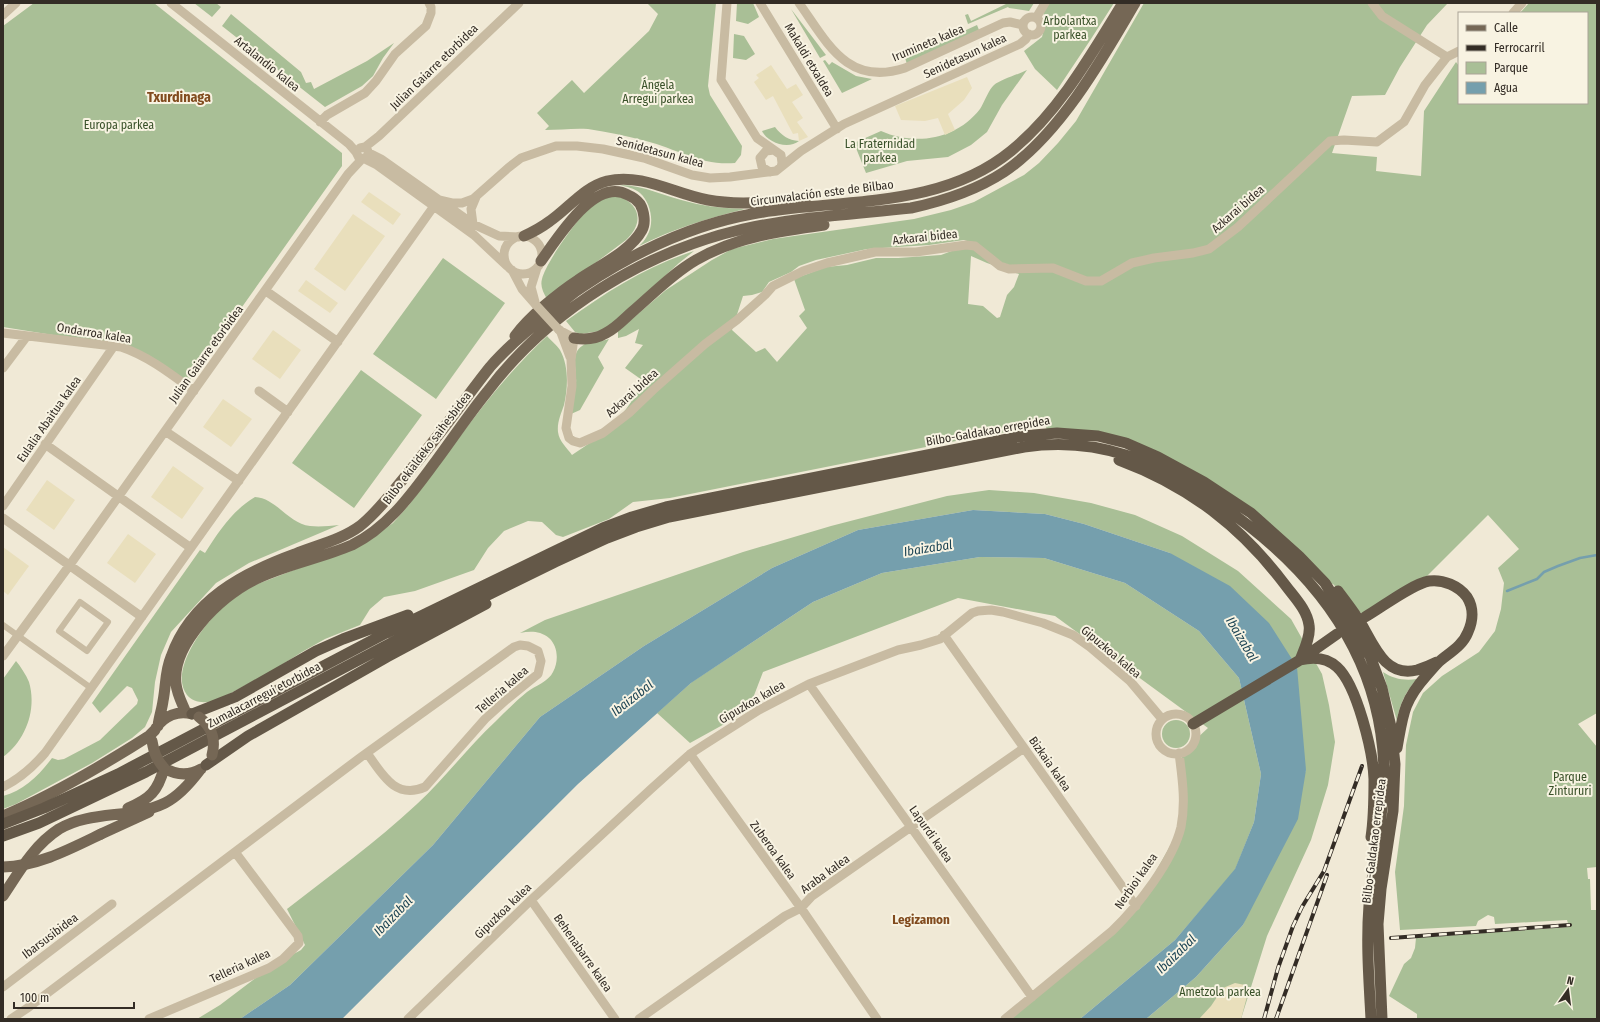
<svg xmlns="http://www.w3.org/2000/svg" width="1600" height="1022" font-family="'Fira Sans Condensed',sans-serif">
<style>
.green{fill:#a9bf96;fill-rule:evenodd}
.plaza{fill:#e9dfbc}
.water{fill:#759fad}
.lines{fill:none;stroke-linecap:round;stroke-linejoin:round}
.stream{stroke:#759fad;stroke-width:2.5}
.pedestrian{stroke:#c8bba2;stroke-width:6}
.minor{stroke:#c8bba2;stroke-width:9}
.primary{stroke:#756755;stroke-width:11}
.trunk{stroke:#645848;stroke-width:11}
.rail-casing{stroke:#332c25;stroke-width:4}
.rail{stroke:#f8f3e2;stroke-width:2.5;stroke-dasharray:8;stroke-linecap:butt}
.minor-bridge{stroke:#c8bba2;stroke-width:9}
.primary-bridge{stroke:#756755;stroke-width:11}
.labels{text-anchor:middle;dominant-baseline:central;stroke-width:4;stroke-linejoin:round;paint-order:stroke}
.park-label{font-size:12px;fill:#395129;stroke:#f8f3e2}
.street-label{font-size:12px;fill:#332c25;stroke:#f8f3e2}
.water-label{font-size:13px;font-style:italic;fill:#1b4353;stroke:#f8f3e2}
.neighbourhood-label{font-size:13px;font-weight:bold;fill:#814b1e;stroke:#f8f3e2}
.quarter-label{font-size:14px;font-weight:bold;fill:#814b1e;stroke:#f8f3e2}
</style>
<rect width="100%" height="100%" fill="#f0e9d6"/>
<path class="green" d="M 34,3 L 154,3 L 342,153 L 342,166 L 186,386 L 149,360 L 109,344 L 3,327 L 3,26 Z
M 194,3 L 216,3 L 221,7 L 212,17 Z
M 647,3 L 716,3 L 708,86 L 710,95 L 742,146 L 741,155 L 735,163 C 702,166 677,149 646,141 C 627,136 608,132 588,129 C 574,128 559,130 545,130 L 549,126 L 537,113 L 572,80 L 584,93 L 649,31 L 658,14 Z
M 737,3 L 753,3 L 759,17 L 748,24 L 736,21 Z
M 1008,3 L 1034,3 L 1029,11 L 1009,8 L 1008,7 L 968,24 L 965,15 L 968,14 L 971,21 Z
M 1039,3 L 1114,3 L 1091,39 L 1057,90 L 1035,69 L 1024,51 L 1042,37 L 1046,20 Z
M 1144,3 L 1448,3 L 1427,25 L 1400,67 L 1385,95 L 1352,96 L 1332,153 L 1377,157 L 1376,171 L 1421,176 L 1424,111 L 1456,62 L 1459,66 L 1459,103 L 1587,103 L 1587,13 L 1520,13 L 1529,3 L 1597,3 L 1597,713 L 1578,724 L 1597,747 L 1597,867 L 1587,868 L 1588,879 L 1590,879 L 1591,910 L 1597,910 L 1597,1019 L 1417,1019 L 1417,1014 L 1389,996 L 1404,964 L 1411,958 L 1415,948 L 1416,938 L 1569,927 L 1567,920 L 1495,924 L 1494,917 L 1488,915 L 1478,921 L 1476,926 L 1400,930 L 1395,872 L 1404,806 L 1406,745 L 1413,712 L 1423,693 L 1442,676 L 1479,652 L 1495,631 L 1501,609 L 1504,583 L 1498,568 L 1519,549 L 1488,515 L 1417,586 L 1365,617 L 1333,584 L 1325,583 L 1269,529 L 1126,443 L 1047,433 L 1046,426 L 1000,433 L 987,433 L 977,428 L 967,432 L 956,441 L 670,498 L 633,502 L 609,519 L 563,537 L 556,535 L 542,522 L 528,521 L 504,531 L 488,548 L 474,570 L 415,591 L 384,597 L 370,609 L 360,625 L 325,639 L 302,652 L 272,671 L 218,700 C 207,703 194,704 187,695 C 170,673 199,632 214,616 C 225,603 240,593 255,585 L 367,542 L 393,523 L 409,505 C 453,447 494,385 547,336 C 551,341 557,345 560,350 C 569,366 568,388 564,405 C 561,414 557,422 558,432 C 559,441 567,448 572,455 C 600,437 631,413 642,380 L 625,368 L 643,345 L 635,343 L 639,329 L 626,336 L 618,338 L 618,331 L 666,290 L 712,260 L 732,249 L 773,239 L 914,219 L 951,210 L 974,202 L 1024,175 L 1039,163 L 1058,143 L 1076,121 ZM 964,240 L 973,243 L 941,255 L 898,258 L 876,258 L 847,265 L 826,267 L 794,279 L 805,310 L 799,316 L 807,328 L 777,362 L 765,348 L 756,352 L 732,330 L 743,296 L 752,295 L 762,292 L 769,282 L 791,272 L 799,266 L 816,260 L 867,249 L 929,245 ZM 971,256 L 987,263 L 1019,274 L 1014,287 L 1007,295 L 1000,317 L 997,318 L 983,306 L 968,304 Z
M 791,9 L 826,55 L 820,58 Z
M 231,14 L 301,72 L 306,83 L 311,82 L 314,89 L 367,61 L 394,43 L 383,58 L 373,76 L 362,86 L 325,107 L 222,26 Z
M 977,25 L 979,30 L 907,64 L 905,58 Z
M 734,34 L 744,36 L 755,54 L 746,60 L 733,58 Z
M 825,60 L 829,65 L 832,62 L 856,76 L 872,79 L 842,93 L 823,61 Z
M 1027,70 L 1002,105 L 987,132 L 971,145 L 948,157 L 907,161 L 866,173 L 854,143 L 881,131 C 915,146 956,140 980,109 C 984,103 989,89 994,85 C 1000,80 1019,74 1027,70 Z
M 775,127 C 782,136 788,140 799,141 C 788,150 768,143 762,131 Z
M 620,185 C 644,185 666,197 689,202 C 707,207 726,208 745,209 C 708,218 673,229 639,246 C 642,243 645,240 647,236 C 655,223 651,203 640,193 C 634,188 627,187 620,185 Z
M 618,196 C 642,205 643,224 626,240 L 547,299 C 543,292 540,286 542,279 C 546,262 581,213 595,203 C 602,198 610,197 618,196 Z
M 694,251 L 679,263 L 606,330 L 581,334 L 575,332 L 566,321 C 608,291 645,267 694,251 Z
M 443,258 L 505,303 L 436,399 L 373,354 Z
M 609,339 L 598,357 L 604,368 L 580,410 L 571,414 C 573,404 575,393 576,383 C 577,371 570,354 582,346 C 590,340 600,342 609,339 Z
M 361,370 L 422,415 L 354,508 L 292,463 Z
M 989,490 L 1034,493 L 1091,503 L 1135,515 L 1182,536 L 1238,571 L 1291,619 L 1322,674 L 1329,705 L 1335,742 L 1328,785 L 1311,840 L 1267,936 L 1241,1019 L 1146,1019 L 1196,977 L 1243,925 L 1306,770 L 1170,553 L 1084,524 L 1045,514 L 973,510 L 858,530 L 772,568 L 644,646 L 540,717 L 433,845 L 290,985 L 240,1019 L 197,1019 L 220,1005 L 273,965 L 301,950 L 305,945 L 287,909 C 331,875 376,842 417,804 C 445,778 468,747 496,721 C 506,711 516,701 527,692 C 535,686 549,681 553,672 C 559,661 558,646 549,638 C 540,631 531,631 520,633 L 545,620 L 743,552 L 831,526 L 947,496 Z
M 255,497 C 276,498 289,524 310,526 C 319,527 330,526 339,525 L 249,563 L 216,583 L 171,632 L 161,655 L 155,682 L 152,712 L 145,727 L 132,738 L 92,763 L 16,804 L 3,809 L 3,796 C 24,791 40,774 52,758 L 58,760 L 64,759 L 100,740 L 137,704 L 138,700 L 132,688 L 127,686 L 100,713 L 92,703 L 200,550 L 205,553 C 220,530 231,512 255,497 Z
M 980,557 L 1044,558 L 1125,583 L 1199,631 L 1239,678 L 1261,774 L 1254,822 L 1235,870 L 1175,940 L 1080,1019 L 1003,1019 L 1136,906 L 1181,827 L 1182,752 L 1208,728 L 1055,616 L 958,598 L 763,672 L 748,711 L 690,743 L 657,713 L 692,682 L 813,602 L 882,573 Z
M 16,661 C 21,667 26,675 29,682 C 37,709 26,740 3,757 L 3,679 Z
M 1383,672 C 1393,679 1405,681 1417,679 C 1406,691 1399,705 1397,721 Z
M1162 734a14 14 0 1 1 28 0a14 14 0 1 1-28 0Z"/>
<path class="plaza" d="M 771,65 L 787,89 L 796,84 L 803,95 L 792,102 L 803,118 L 797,122 L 808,137 L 799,141 L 798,133 L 793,134 L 773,96 L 766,100 L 754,82 L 759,78 L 756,75 Z
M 967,77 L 972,88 L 964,100 L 948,114 L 955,130 L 945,135 L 938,118 L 925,121 L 901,120 L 895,106 Z
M 369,192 L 401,214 L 393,225 L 361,202 Z
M 353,214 L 385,236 L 345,291 L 314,269 Z
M 306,280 L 338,303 L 330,313 L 298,291 Z
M 273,330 L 301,350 L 280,379 L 252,359 Z
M 223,399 L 252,419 L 231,447 L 203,427 Z
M 173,466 L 204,488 L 182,519 L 151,497 Z
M 47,480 L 75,500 L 54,530 L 26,510 Z
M 128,534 L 156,554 L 135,583 L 107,563 Z
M 3,547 L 29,566 L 8,595 L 3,591 Z
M 1235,983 L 1245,985 L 1249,989 L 1241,1019 L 1199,1019 L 1211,1006 L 1223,988 Z"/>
<path class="water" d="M 973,510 L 1045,514 L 1084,524 L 1170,553 L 1230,586 L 1269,623 L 1297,667 L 1306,770 L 1298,819 L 1243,925 L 1196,977 L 1146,1019 L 1080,1019 L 1175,940 L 1235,869 L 1254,822 L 1261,774 L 1239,678 L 1199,631 L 1125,583 L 1044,558 L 980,557 L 882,573 L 813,602 L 691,683 L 578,784 L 342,1019 L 240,1019 L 290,985 L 433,845 L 540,717 L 644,646 L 772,568 L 858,530 Z"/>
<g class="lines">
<path class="stream" d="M 1507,591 L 1537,579 L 1544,572 L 1558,566 L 1580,558 L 1597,555"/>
<path class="pedestrian" d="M 80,602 L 108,622 L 87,651 L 59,631 Z
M 3,625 L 91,688"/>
<path class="minor" d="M 171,3 L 349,144 L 356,152 L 359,158 L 362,159 L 368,156 C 369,152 368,150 365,147
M 727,3 L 721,80 L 757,138 L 781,155 L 782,163 L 781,167
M 760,3 L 837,129
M 799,3 C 827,42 847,87 905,68 L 1003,23 L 1010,22 L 1023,25
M 1372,3 L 1382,16 L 1447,57
M 1513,13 L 1522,3
M 3,15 L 16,3
M1023 26a9 9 0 1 1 18 0a9 9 0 1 1-18 0Z
M 1036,18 L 1045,3
M 320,122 L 327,115 L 365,93 L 376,81 L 395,54 L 426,26 L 431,13 L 431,7 L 429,3
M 360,148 L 365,147 L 379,136 L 519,3
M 369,153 L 381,159 L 473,224 L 499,236 L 519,237
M 365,159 L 377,165 L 474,235 L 507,266
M 770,172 L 762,167 L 760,158 L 766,151 L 774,150
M 439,200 L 452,203 L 462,203 L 473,199 L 508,168 L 521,158 L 556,146 L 577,146 L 603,149 L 644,158 L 692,175 L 710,178 L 730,177 L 776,171 L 801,151 L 844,124 L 1020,44 L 1026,39 L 1029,34
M 473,224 L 471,209 L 476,197
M504 255a19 19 0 1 1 38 0a19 19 0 1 1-38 0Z
M 512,270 L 522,289 L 536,305
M 266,291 L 338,342
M 535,302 L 531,287 L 537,268
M 559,330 L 574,338 L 571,360 L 572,386 L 566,428 L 569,438 L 573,441 L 580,443 L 603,433 L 629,413 L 653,390 L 705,344 L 737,320 L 765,295 L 773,286 L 803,271 L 827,263 L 875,252 L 916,252 L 966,245 L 975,246 L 1000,266 L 1009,269 L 1053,268 L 1086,281 L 1101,281 L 1132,263 L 1154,258 L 1193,253 L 1209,249 L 1238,227 L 1330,141 L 1344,140 L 1377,142 L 1404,122 L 1425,85 L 1447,57 L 1459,51
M 560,330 L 570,357
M 3,333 L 121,347 C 148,356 171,374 194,391
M 3,368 L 27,336
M 259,391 L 288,412
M 165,431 L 239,481
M 45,444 L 191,548
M 3,506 L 114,346
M 3,518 L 142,617
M 944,635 L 1136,906
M 3,656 L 69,566 L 348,174 L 362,159
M 809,684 L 1032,997
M1156 734a20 20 0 1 1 40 0a20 20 0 1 1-40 0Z
M 690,754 L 801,908 L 877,1019
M 3,787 C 21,778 33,767 45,753 L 434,206
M 531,900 L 615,1019
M 3,987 L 112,904
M 11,1019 L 29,1007 L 361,757 L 514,647 L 520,645 L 528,646 L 538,651 L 541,661 L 538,674 L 506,700 L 485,719 L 425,787 C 395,800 382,774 367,753
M 149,1019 L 269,968 L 283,959 L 299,943 L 298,936 L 235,852
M 408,1019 L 531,900 L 651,789 L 690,754 L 707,743 L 759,710 L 809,684 L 898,650 L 921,645 L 940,639 L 972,613 L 978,611 L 991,610 L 1003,612 L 1043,623 L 1073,635 L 1090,647 L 1130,681 L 1162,719
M 639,1019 L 785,916 L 801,908 L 812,896 L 1024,748
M 1005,1019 L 1112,931 C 1137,907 1173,861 1181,827 C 1186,802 1182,777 1179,753"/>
<path class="primary" d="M 524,236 C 533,232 542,227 550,221 C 569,208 584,187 607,181 C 643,173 674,194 708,200 C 740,206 773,201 805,200
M 515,336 C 529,317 558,293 578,280 C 598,266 630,252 642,230 C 646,223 644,211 640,204 C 637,200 633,197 628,195 C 595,176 557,239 541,261
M 574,338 C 585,340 596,339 606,333 C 616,328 624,319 632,312 C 653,294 672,274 696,260 C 736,237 780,231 824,225
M 186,713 C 182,703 177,694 176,684 C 171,645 220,597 252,581 C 283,565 319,559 352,545 C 389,527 412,493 436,461 C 453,438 469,414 487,392 C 549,310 644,252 743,229 C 798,217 855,214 911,208 C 944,201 975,191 1004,172 C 1059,135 1102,60 1135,3
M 158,726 C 159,717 162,709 163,701 C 166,686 165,671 171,657 C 191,600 243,573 295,554 C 317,545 341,540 360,526 C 375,514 387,499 399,484 C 414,466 429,447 443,429 C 459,408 474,387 490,367 C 508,346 530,328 552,311 C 562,302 571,294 582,287 C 633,253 691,225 752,214 C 839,198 939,210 1011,151 C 1059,112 1091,55 1123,3
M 156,728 C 164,716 178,710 192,714
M 128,808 C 150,799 158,791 164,768 C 176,775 189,776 201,769
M 3,816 C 55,794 102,766 149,736 L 155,730
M 101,834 L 149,812
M 3,896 C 19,872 34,845 59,829 C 91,810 132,819 165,803 C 179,796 191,782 200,770"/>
<path class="trunk" d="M 1119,460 C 1189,486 1242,527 1286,586 C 1295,598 1307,610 1309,625 C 1311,636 1304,650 1300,660
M 1338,591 C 1346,602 1355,613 1362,625 C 1374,646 1386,678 1417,670 C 1424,668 1431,665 1437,662
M 1365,617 C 1381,608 1412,584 1429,581 C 1443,579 1459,586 1467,597 C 1474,608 1473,621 1468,632 C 1463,645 1451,652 1441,660 C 1435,665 1431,671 1426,676 C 1403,702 1403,715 1397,748
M 1300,660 C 1312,657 1326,657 1337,667 C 1357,685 1373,752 1374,779 C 1374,798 1374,818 1371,837
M 192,714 L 235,697 L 316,651 L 343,639 L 408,615
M 1193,724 L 1300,660 L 1337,634
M 206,765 L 248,736 L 387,657 L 486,604
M 3,824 L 44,808 L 118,774 L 386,633 L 551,553 L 603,528 L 632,517 L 666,507 L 1022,436 L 1057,433 L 1098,436 L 1126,443 L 1158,457 L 1204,482 L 1251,513 L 1299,556 L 1325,583 L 1370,656 L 1382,688 L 1391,727 L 1395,764 L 1393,811 L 1381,889 L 1378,924 L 1382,1019
M 3,836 L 39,823 L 146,772 L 391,643 L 555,562 L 607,538 L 636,527 L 669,517 L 1024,447 C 1100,436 1154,461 1216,502 C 1314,568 1385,656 1384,779 C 1383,822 1373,863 1369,905 C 1366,943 1369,981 1371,1019"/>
<defs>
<path id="rail" d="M 1391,938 L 1570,925
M 1264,1019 L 1278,968 L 1293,926 L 1302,907 L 1324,871 L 1362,766
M 1276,1019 L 1327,875"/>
</defs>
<use href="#rail" class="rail-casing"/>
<use href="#rail" class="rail"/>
<path class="minor-bridge" d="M 536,305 L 559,330"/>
<path class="primary-bridge" d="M 199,717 C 212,727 216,739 212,755
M 152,741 C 154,752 156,759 164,768
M 3,867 C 38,866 70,849 101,834"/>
</g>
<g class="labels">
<g class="park-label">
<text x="1070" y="21">Arbolantxa<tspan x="1070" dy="14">parkea</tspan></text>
<text x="658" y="85">Ángela<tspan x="658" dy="14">Arregui parkea</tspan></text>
<text x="119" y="125">Europa parkea</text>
<text x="880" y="144">La Fraternidad<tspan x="880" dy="14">parkea</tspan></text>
<text x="1570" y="777">Parque<tspan x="1570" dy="14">Zintururi</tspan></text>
<text x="1220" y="992">Ametzola parkea</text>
</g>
<g class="street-label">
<text transform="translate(928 43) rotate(-23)">Irumineta kalea</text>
<text transform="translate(965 56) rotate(-25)">Senidetasun kalea</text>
<text transform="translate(809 60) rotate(59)">Makaldi etxaldea</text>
<text transform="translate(267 64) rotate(39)">Artalandio kalea</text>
<text transform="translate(434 67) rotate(-44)">Julian Gaiarre etorbidea</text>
<text transform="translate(660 152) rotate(15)">Senidetasun kalea</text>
<text transform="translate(822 193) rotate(-7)">Circunvalación este de Bilbao</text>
<text transform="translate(1238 209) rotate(-41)">Azkarai bidea</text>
<text transform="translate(925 237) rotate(-6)">Azkarai bidea</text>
<text transform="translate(94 333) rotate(9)">Ondarroa kalea</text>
<text transform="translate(206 354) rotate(-54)">Julian Gaiarre etorbidea</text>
<text transform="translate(632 393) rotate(-42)">Azkarai bidea</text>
<text transform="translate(49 419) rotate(-55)">Eulalia Abaitua kalea</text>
<text transform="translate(988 431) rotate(-10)">Bilbo-Galdakao errepidea</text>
<text transform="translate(427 448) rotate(-53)">Bilbo ekialdeko saihesbidea</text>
<text transform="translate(1111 652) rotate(40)">Gipuzkoa kalea</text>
<text transform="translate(502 690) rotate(-41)">Telleria kalea</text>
<text transform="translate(264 695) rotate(-28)">Zumalacarregui etorbidea</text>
<text transform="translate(752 702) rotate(-30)">Gipuzkoa kalea</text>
<text transform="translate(1050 764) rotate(55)">Bizkaia kalea</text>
<text transform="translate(931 834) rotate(55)">Lapurdi kalea</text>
<text transform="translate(1374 841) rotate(-83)">Bilbo-Galdakao errepidea</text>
<text transform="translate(773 850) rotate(54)">Zuberoa kalea</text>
<text transform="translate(825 874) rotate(-36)">Araba kalea</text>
<text transform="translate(1136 881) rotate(-55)">Nerbioi kalea</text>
<text transform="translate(503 911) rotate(-44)">Gipuzkoa kalea</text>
<text transform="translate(50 936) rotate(-37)">Ibarsusibidea</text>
<text transform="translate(583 953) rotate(55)">Behenabarre kalea</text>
<text transform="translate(240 966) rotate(-25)">Telleria kalea</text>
</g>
<g class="water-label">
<text transform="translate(928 548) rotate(-9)">Ibaizabal</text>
<text transform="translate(1242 639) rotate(59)">Ibaizabal</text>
<text transform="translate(632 698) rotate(-38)">Ibaizabal</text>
<text transform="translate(393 916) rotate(-46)">Ibaizabal</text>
<text transform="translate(1176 954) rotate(-44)">Ibaizabal</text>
</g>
<g class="neighbourhood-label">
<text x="921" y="919">Legizamon</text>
</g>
<g class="quarter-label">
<text x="179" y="97">Txurdinaga</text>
</g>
</g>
<rect width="1600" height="1022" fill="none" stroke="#332c25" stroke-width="8"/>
<rect x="1458" y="12" width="130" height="92" fill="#f8f3e2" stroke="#a9a396"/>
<rect x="1466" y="25" width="20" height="6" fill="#756755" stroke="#a9a396"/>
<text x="1494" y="32" font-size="12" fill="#332c25">Calle</text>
<rect x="1466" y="45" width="20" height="6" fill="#332c25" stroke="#a9a396"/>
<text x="1494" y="52" font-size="12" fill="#332c25">Ferrocarril</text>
<rect x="1466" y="62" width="20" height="12" fill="#a9bf96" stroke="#a9a396"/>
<text x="1494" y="72" font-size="12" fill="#332c25">Parque</text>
<rect x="1466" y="82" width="20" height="12" fill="#759fad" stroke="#a9a396"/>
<text x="1494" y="92" font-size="12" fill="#332c25">Agua</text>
<g transform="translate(1568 990) rotate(14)" stroke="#f8f3e2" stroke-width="3" paint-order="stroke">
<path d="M0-3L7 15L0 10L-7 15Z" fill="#332c25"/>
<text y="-6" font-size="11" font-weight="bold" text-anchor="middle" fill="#332c25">N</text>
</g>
<path d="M14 1002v6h120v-6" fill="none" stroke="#332c25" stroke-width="2"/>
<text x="20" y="1002" font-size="12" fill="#332c25" stroke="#f8f3e2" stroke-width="3" paint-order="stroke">100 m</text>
</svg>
